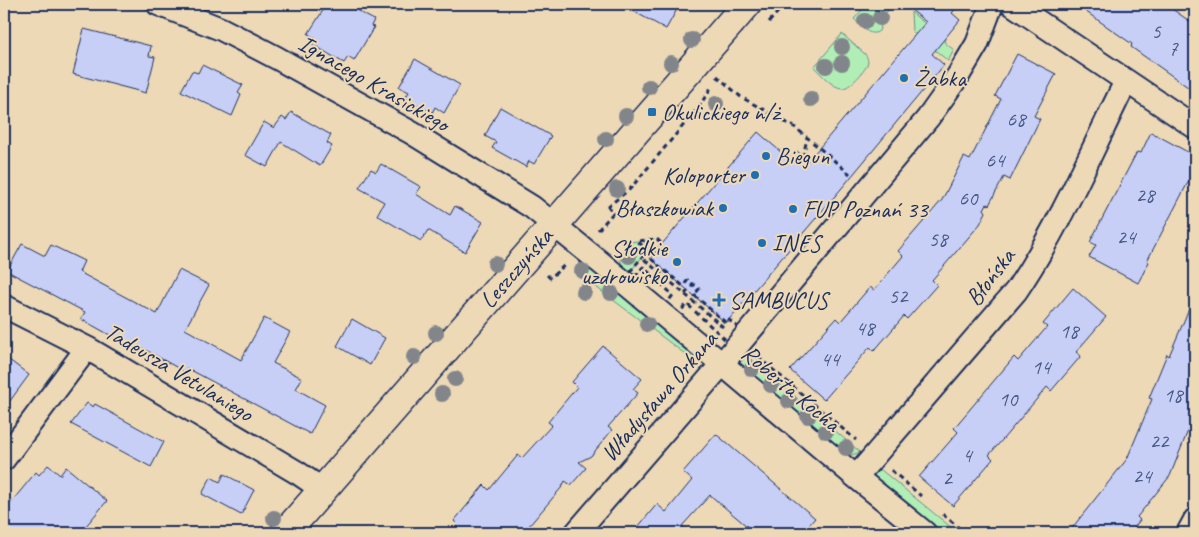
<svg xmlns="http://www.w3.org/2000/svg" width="1199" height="537" font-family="Caveat,sans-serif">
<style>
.green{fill:#b1eeb5;stroke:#668e8a}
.building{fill:#c7cff7;stroke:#1b2f5e}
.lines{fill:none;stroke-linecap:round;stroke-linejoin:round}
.street-casing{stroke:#1b2f5e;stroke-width:26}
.secondary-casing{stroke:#1b2f5e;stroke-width:31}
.path{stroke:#1b2f5e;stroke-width:3;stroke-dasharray:5 4;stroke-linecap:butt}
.street{stroke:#eed9b7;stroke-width:22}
.secondary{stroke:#eed9b7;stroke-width:28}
.tree{fill:#82868b}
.poi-dot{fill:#1f6fb2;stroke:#eed9b7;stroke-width:2}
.labels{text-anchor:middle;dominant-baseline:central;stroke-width:4;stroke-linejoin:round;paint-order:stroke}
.number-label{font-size:21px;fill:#465784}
.poi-label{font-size:24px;fill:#1b2f5e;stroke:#eed9b7;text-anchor:start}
.street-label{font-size:24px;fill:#1b2f5e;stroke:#eed9b7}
</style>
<rect width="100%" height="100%" fill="#eed9b7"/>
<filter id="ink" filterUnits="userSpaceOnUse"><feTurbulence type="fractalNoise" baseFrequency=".02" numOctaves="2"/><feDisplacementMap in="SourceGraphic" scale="10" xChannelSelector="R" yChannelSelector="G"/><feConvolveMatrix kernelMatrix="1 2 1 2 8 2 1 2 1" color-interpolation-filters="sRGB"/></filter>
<g filter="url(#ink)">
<path class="green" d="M 867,4 L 890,4 L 879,31 C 870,38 861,26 854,19 Z
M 911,12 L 945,40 L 944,42 L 954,50 L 948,61 L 912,31 Z
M 842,34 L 865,54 C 867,57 869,61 867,65 C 864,72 849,89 842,88 C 833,88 820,73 814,67 Z
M 637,241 L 648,250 L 628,274 C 616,262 621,254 630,242 Z
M 580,261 L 697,355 L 693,360 L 576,272 Z
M 745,354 L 860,452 L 852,455 L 845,453 L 739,366 L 740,358 Z
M 875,465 L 958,533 L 938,533 L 878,484 C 873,477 872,473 875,465 Z"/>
<path class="building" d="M 327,4 L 345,4 L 374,20 L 371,26 L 374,27 L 354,61 L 348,57 L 344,63 L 312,44 L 316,39 L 308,34 Z
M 620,4 L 680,4 L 666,29 Z
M 904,4 L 960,4 L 952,13 L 960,20 L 932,54 L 944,65 L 841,189 L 726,323 L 650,258 L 758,132 L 790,160 L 797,151 L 808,161 L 926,22 Z
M 1075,4 L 1165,4 L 1195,25 L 1195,92 L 1131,47 L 1132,44 Z
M 84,29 L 151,46 L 149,56 L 155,57 L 146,93 L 73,74 Z
M 1017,54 L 1056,74 L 1034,116 L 1040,119 L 1010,180 L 1004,177 L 989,205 L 987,204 L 984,209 L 986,212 L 980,224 L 932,280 L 937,285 L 907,319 L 904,316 L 874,351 L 870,347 L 824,400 L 790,370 L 836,318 L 840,322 L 870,287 L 874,290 L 903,256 L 898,251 L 942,200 L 964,157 L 970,160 L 1001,99 L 995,96 Z
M 415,59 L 460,85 L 444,113 L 435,107 L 432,113 L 405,98 L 409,92 L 399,87 Z
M 202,65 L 243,85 L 238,93 L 241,95 L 232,116 L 181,91 L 192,71 L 198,73 Z
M 500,107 L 551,136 L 534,164 L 529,161 L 526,167 L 492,148 L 496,142 L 485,136 Z
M 291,112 L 331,135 L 327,143 L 332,146 L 320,166 L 281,142 L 267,167 L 245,155 L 264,122 L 274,128 L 282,117 L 286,120 Z
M 1151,132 L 1195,156 L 1195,169 L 1147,261 L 1149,262 L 1138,283 L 1089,257 L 1096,245 L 1090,242 L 1137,152 L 1141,153 Z
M 381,164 L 421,187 L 416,194 L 450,215 L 455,206 L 483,222 L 465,252 L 428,230 L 421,241 L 377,215 L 384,202 L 359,188 L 371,169 L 376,172 Z
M 22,244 L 45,256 L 51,245 L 84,261 L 79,272 L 157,314 L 179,270 L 209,285 L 185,329 L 241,360 L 264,318 L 290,332 L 273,363 L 302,378 L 296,389 L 325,405 L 310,434 L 187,368 L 185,372 L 142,348 L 140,351 L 119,340 L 81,319 L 85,312 L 7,271 Z
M 1073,288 L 1106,317 L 1076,352 L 1081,356 L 1051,391 L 1047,387 L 1003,439 L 989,455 L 993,459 L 953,506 L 919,477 L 958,432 L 954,428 L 1014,357 L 1018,361 L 1047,327 L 1043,324 Z
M 1195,295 L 1195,413 L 1170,476 L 1137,517 L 1140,520 L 1130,533 L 1068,533 L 1127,459 L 1152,399 L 1149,398 L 1167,354 L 1169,356 Z
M 352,319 L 385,338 L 370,365 L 337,346 Z
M 603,346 L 642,379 L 633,389 L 638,393 L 608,427 L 612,430 L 591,456 L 579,462 L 586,468 L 571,485 L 565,481 L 562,487 L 523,533 L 451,533 L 458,525 L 454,521 L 484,485 L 489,490 L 518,455 L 522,458 L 552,425 L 548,422 L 577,387 L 572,382 Z
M 4,356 L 29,375 L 4,409 Z
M 87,403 L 93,407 L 95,404 L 164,442 L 151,467 L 71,424 Z
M 716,434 L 815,518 L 802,533 L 755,533 L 710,495 L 682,526 L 691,533 L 633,533 L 657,504 L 666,512 L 692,480 L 683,472 Z
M 48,465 L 60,475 L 66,467 L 107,501 L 80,533 L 4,533 L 4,511 L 36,472 L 39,475 Z
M 224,474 L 254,490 L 241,515 L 202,494 L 211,477 L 220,482 Z"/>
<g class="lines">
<defs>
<path id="street" d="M 158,4 L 221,29 L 277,58 L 412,133 L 532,207 L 601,263 L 722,364 L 856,477 L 925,533
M 1012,4 L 1195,127
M 4,306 L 87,348 L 298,473 L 323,490
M 4,459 L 87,348
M 856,477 L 1016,291 C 1060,226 1091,152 1126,81
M 576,533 L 722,364 L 928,118 L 958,76 L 977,44 L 992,4
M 1188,533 L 1195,520"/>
<path id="secondary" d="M 285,533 L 747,4"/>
</defs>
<use href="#street" class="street-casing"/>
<use href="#secondary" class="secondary-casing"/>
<path class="path" d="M 769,22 L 785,4
M 717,76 L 741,97 L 796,128 L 850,174
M 803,157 L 807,138
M 607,207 L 630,189 L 698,108 L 711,88
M 598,230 L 613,213 L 608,206
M 657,239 L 662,244 L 650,258 L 683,286 L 688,280 L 699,289 L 694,295 L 726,323 L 729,320 L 739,328 L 728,342 L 687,304 L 677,315 L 665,306 L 673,295 L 643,267 L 633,279 L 628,274 L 648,250 L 637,241 Z
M 645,241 L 655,248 L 645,260 L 723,327
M 547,275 L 550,278 L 566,264
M 685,294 L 693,285
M 758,357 L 856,440
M 891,470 L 921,496
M 943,514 L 965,533"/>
<use href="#street" class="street"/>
<use href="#secondary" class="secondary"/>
</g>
<g class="tree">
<circle cx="880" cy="18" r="8"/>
<circle cx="865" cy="21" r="8"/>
<circle cx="692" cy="40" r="8"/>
<circle cx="842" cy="47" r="8"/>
<circle cx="671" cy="63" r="8"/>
<circle cx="842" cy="63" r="8"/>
<circle cx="826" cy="66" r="8"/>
<circle cx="649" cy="87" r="8"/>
<circle cx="811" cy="99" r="8"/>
<circle cx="716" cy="104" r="8"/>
<circle cx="626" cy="116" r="8"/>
<circle cx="606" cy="139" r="8"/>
<circle cx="617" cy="189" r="8"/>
<circle cx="629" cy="256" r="8"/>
<circle cx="495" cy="264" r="8"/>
<circle cx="582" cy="271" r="8"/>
<circle cx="584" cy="292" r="8"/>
<circle cx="611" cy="293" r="8"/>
<circle cx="647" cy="324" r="8"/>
<circle cx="436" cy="333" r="8"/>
<circle cx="414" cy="357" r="8"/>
<circle cx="752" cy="369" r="8"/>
<circle cx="455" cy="379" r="8"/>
<circle cx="771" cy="385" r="8"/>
<circle cx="442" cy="394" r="8"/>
<circle cx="789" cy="401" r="8"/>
<circle cx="808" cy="416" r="8"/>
<circle cx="826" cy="431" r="8"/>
<circle cx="846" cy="448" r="8"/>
<circle cx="274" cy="518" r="8"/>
</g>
</g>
<g class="poi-dot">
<circle cx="904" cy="78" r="5"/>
<rect x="647" y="107" width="10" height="10" rx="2.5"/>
<circle cx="766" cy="156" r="5"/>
<circle cx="755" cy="175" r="5"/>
<circle cx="723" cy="208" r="5"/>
<circle cx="793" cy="209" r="5"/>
<circle cx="762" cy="243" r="5"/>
<circle cx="677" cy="262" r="5"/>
<path d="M716.5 292.5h5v5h5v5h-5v5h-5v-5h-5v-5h5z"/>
</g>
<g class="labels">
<g class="number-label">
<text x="1156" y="31">5</text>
<text x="1173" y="48">7</text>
<text x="1016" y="119">68</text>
<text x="995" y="160">64</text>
<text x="1145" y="195">28</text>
<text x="968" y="198">60</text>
<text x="1126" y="237">24</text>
<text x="938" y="239">58</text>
<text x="898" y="296">52</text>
<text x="865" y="328">48</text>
<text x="1069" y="331">18</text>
<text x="830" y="359">44</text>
<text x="1041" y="367">14</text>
<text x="1173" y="395">18</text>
<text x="1008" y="399">10</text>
<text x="1159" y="441">22</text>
<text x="967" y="455">4</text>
<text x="1142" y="476">24</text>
<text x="947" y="478">2</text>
</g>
<g class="poi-label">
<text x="914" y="78">Żabka</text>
<text x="662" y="112">Okulickiego n/ż</text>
<text x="776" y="156">Biegun</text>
<text x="745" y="175" text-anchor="end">Koloporter</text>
<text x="713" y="208" text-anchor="end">Błaszkowiak</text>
<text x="803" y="209">FUP Poznań 33</text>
<text x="772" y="243">INES</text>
<text x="667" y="248" text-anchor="end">Słodkie<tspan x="667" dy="28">uzdrowisko</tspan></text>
<text x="729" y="300">SAMBUCUS</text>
</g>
<g class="street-label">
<text transform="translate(374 83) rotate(30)">Ignacego Krasickiego</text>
<text transform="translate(516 268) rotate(-49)">Leszczyńska</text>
<text transform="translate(990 277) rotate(-53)">Błońska</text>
<text transform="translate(179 372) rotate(31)">Tadeusza Vetulaniego</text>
<text transform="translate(791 388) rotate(40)">Roberta Kocha</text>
<text transform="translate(659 396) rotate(-49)">Władysława Orkana</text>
</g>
</g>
<rect width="1199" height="537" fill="none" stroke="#eed9b7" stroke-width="20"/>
<rect x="10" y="10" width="1179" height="517" fill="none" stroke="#1b2f5e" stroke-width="2" filter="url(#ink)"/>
</svg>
